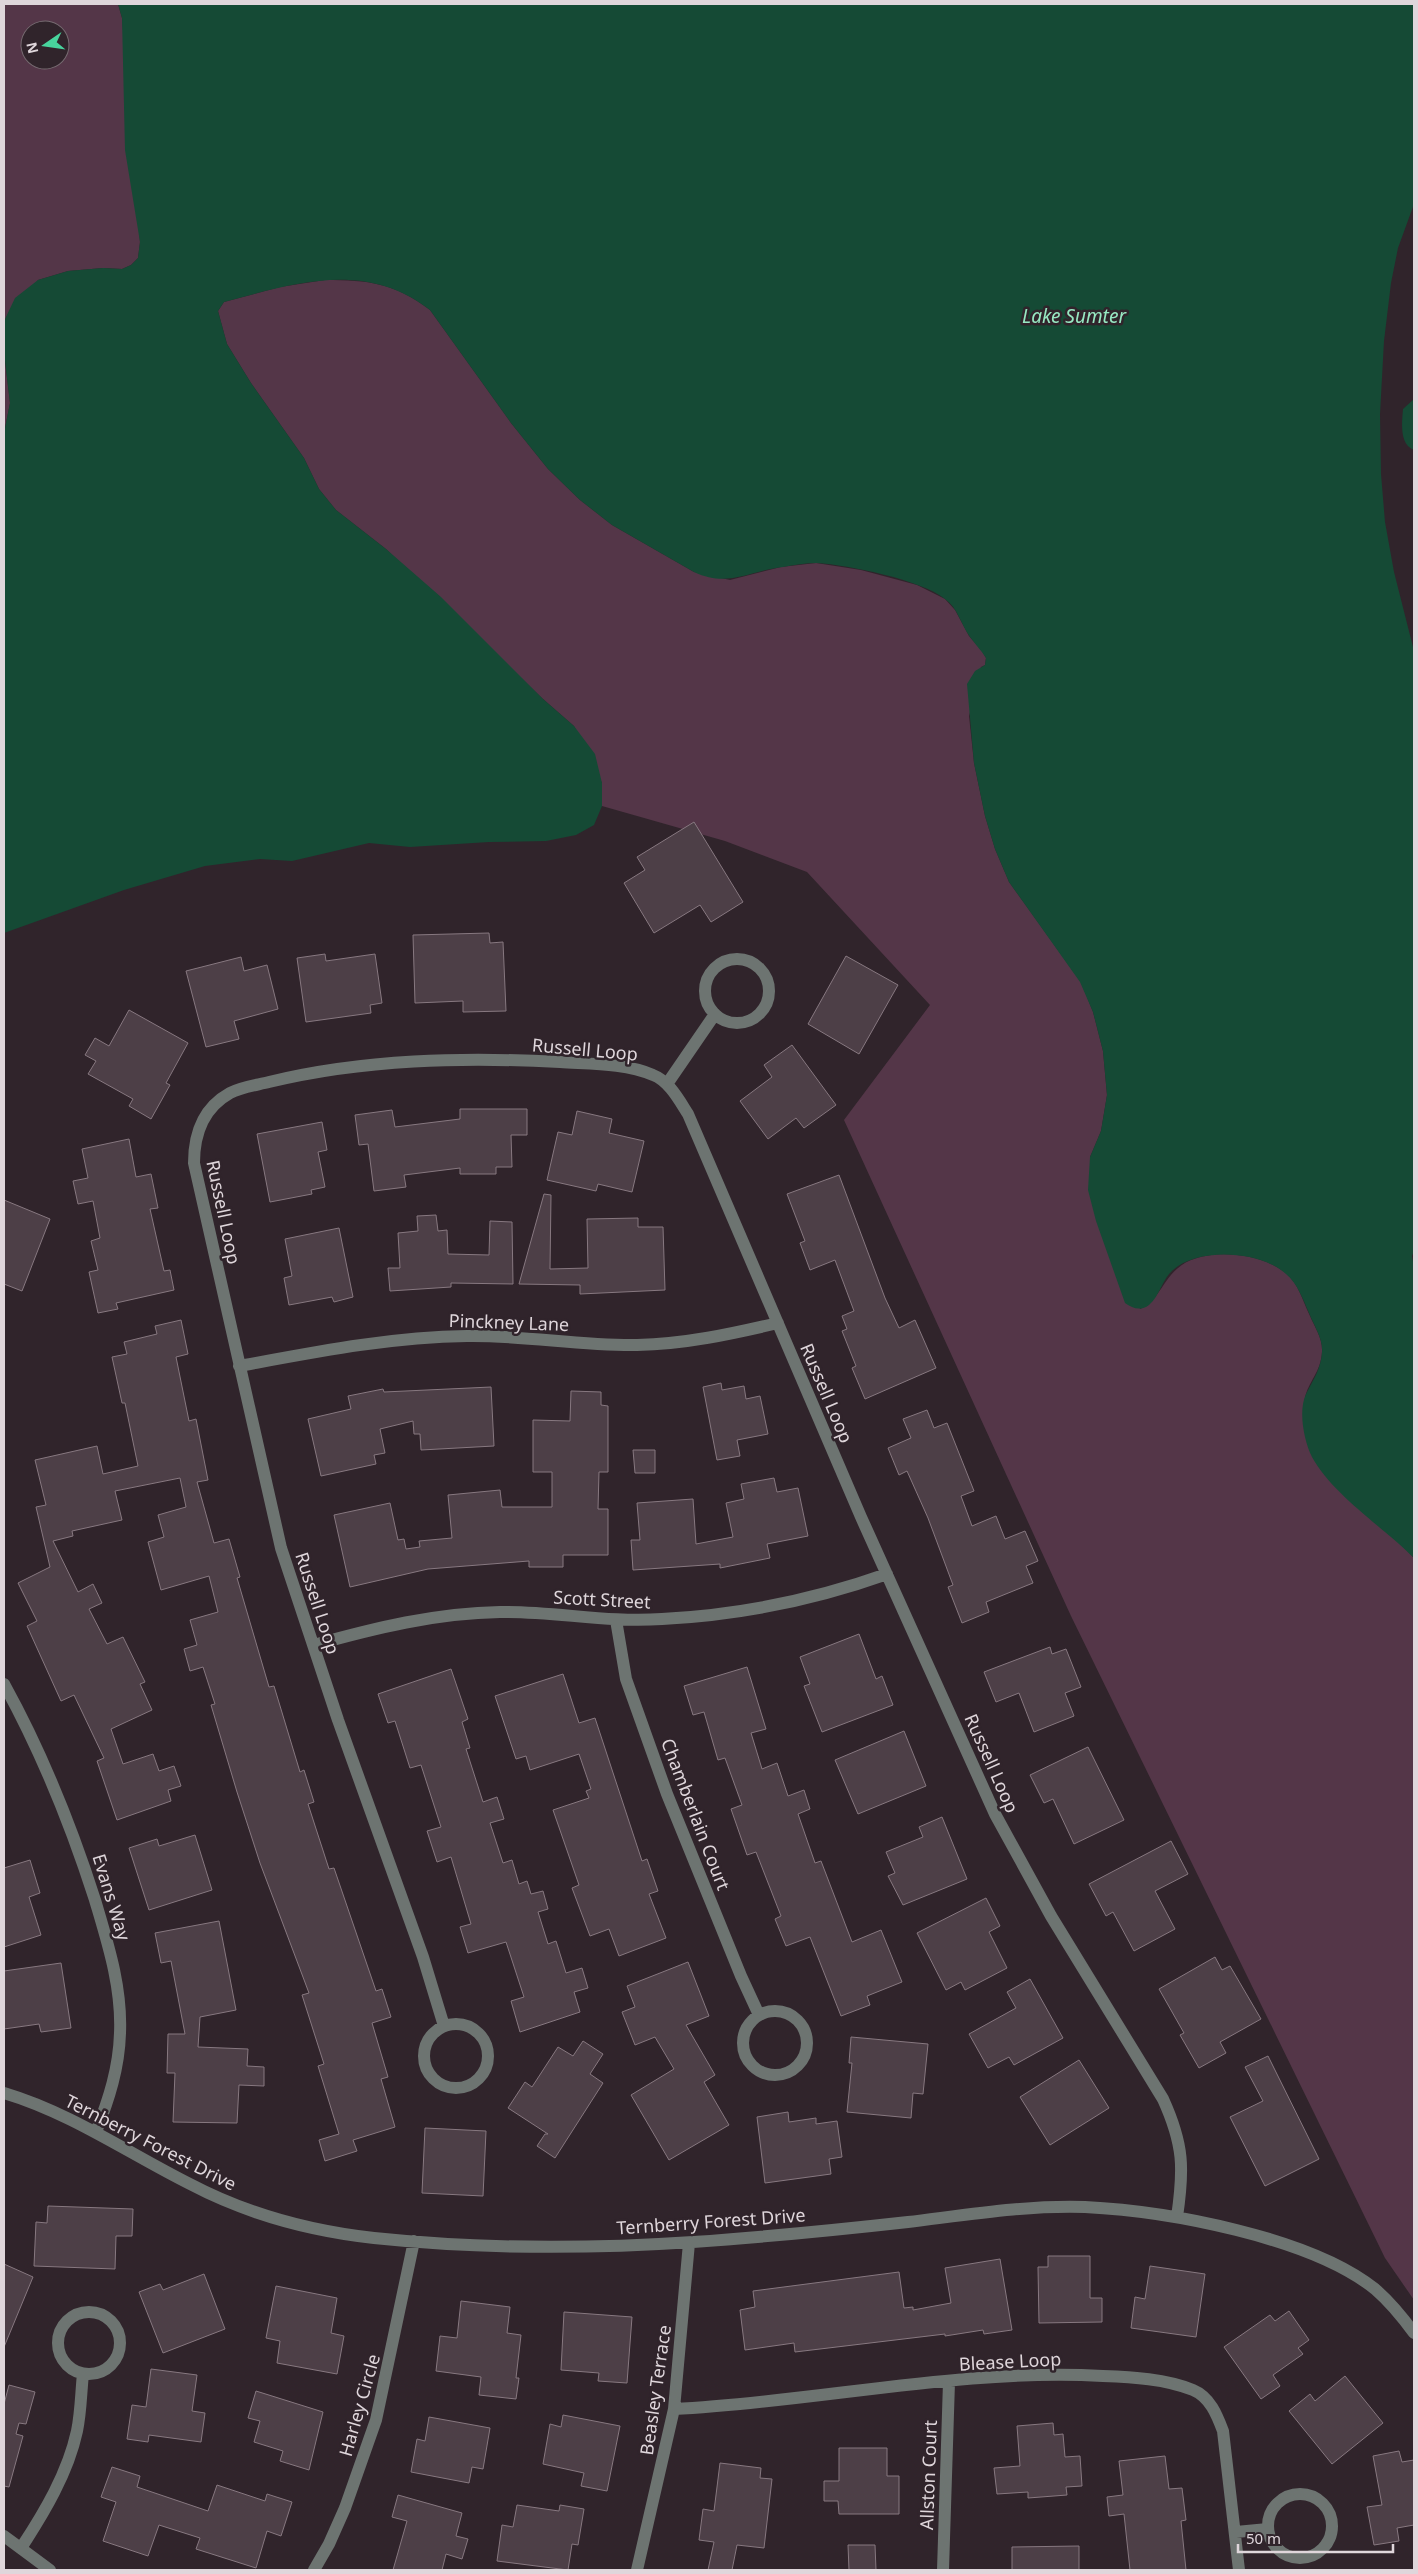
<svg xmlns="http://www.w3.org/2000/svg" width="1418" height="2574" font-family="'Noto Sans',sans-serif">
<style>
.green{fill:#543648;fill-rule:evenodd}
.water{fill:#154a35}
.building{fill:#4d3f47;stroke:#877880}
.lines{fill:none;stroke-linecap:round;stroke-linejoin:round}
.minor{stroke:#6d7471;stroke-width:12}
.labels{text-anchor:middle;dominant-baseline:central;stroke-width:5;stroke-linejoin:round;paint-order:stroke}
.street-label{font-size:18px;fill:#dfd6db;stroke:#30242b}
.water-label{font-size:19px;font-style:italic;fill:#97e8c2;stroke:#30242b}
</style>
<rect width="100%" height="100%" fill="#30242b"/>
<path class="green" d="M 4,4 L 118,4 L 122,18 L 140,242 L 138,258 L 131,265 L 122,269 L 103,268 L 68,271 L 38,280 L 4,329 ZM 30,30 L 60,30 L 60,60 L 30,60 Z
M 325,280 C 368,280 395,283 430,310 L 511,423 L 548,469 L 580,500 L 612,525 L 694,572 L 730,580 L 781,567 L 816,563 L 861,570 L 917,585 L 945,599 L 955,610 L 969,636 L 982,651 L 986,658 L 985,665 L 981,667 L 969,716 L 974,763 L 985,816 L 995,849 L 1009,882 L 1081,982 L 1093,1012 L 1103,1051 L 1107,1095 L 1101,1131 L 1090,1157 L 1140,1309 C 1164,1297 1163,1272 1191,1260 C 1219,1249 1262,1254 1286,1273 C 1299,1284 1303,1302 1310,1316 C 1315,1328 1323,1339 1322,1352 C 1321,1372 1308,1382 1305,1398 C 1303,1406 1303,1416 1303,1425 L 1396,1539 L 1414,1558 L 1414,2300 L 1385,2258 L 1071,1616 L 844,1120 L 930,1005 L 807,872 L 725,841 L 602,806 L 602,783 L 574,726 L 543,699 L 386,549 L 336,510 L 319,489 L 304,458 L 251,383 L 227,344 L 218,311 L 224,302 L 280,287 Z
M 4,353 L 10,403 L 4,433 Z"/>
<path class="water" d="M 118,4 L 1414,4 L 1414,204 L 1398,248 L 1391,283 L 1384,341 L 1380,414 L 1381,474 L 1385,522 L 1394,572 L 1414,651 L 1414,1251 L 1412,1256 L 1414,1267 L 1414,1558 C 1384,1528 1332,1494 1312,1457 C 1304,1441 1298,1411 1306,1394 C 1313,1380 1321,1369 1322,1352 C 1323,1338 1314,1326 1309,1313 C 1303,1300 1298,1284 1286,1274 C 1261,1251 1199,1247 1173,1270 C 1162,1279 1160,1296 1149,1305 C 1141,1311 1133,1309 1125,1303 L 1096,1221 L 1088,1190 L 1090,1157 L 1101,1131 L 1107,1095 L 1103,1051 L 1093,1012 L 1080,982 L 1009,882 L 995,849 L 985,816 L 974,763 L 967,684 L 975,671 L 985,665 L 986,658 C 981,650 975,644 970,637 C 961,625 958,608 945,599 C 922,580 848,565 817,563 C 806,563 794,565 783,567 C 749,571 728,588 694,572 L 612,525 L 580,500 L 548,469 L 511,423 L 430,310 C 365,260 296,283 224,302 L 218,311 L 227,344 L 251,383 L 304,458 L 319,489 L 336,510 L 386,549 L 441,597 L 543,699 L 574,726 L 595,754 L 602,783 L 602,806 L 594,825 L 576,835 L 546,841 L 489,842 L 410,847 L 369,843 L 292,861 L 260,859 L 205,866 L 124,890 L 4,933 L 4,433 L 10,403 L 4,353 L 5,319 L 15,298 L 38,280 L 68,271 L 103,268 L 122,269 L 131,265 L 138,258 L 140,242 L 125,150 L 122,18 Z
M 1414,399 L 1414,450 C 1399,444 1402,422 1403,409 Z"/>
<path class="building" d="M 694,822 L 743,902 L 711,922 L 700,905 L 654,933 L 624,883 L 645,870 L 637,857 Z
M 489,933 L 490,943 L 503,942 L 506,1011 L 463,1012 L 463,1001 L 415,1003 L 413,935 Z
M 325,954 L 326,961 L 375,954 L 382,1003 L 370,1005 L 371,1013 L 306,1022 L 297,958 Z
M 846,956 L 898,985 L 859,1054 L 808,1024 Z
M 241,957 L 244,971 L 267,965 L 278,1009 L 234,1021 L 239,1039 L 206,1047 L 186,971 Z
M 129,1010 L 188,1043 L 166,1083 L 170,1085 L 151,1119 L 129,1106 L 133,1099 L 88,1074 L 96,1061 L 85,1055 L 95,1038 L 109,1046 Z
M 792,1045 L 836,1105 L 804,1128 L 796,1118 L 768,1139 L 740,1101 L 772,1077 L 764,1065 Z
M 460,1109 L 527,1109 L 527,1135 L 511,1135 L 512,1167 L 496,1167 L 496,1174 L 460,1174 L 460,1168 L 404,1175 L 406,1187 L 374,1191 L 368,1144 L 359,1145 L 355,1115 L 392,1110 L 395,1127 L 460,1119 Z
M 577,1111 L 612,1119 L 609,1133 L 644,1141 L 632,1192 L 598,1184 L 596,1191 L 547,1180 L 558,1132 L 572,1135 Z
M 322,1122 L 327,1150 L 318,1152 L 325,1187 L 311,1190 L 312,1194 L 270,1202 L 257,1134 Z
M 129,1139 L 136,1177 L 151,1174 L 158,1208 L 150,1209 L 164,1271 L 170,1270 L 174,1290 L 116,1303 L 118,1309 L 98,1313 L 89,1272 L 98,1270 L 91,1241 L 100,1238 L 93,1201 L 78,1204 L 73,1181 L 88,1178 L 82,1149 Z
M 839,1175 L 885,1298 L 899,1328 L 915,1320 L 936,1368 L 865,1399 L 852,1368 L 856,1366 L 842,1331 L 847,1329 L 842,1316 L 854,1311 L 835,1260 L 810,1270 L 800,1243 L 805,1241 L 787,1194 Z
M 544,1194 L 551,1195 L 550,1269 L 588,1268 L 587,1219 L 638,1218 L 638,1227 L 663,1227 L 665,1290 L 580,1294 L 580,1285 L 519,1284 Z
M 4,1200 L 50,1219 L 22,1291 L 4,1284 Z
M 436,1215 L 438,1231 L 447,1230 L 448,1254 L 489,1255 L 490,1221 L 512,1222 L 513,1284 L 451,1283 L 451,1287 L 390,1291 L 388,1268 L 400,1268 L 398,1233 L 418,1231 L 417,1216 Z
M 339,1228 L 353,1297 L 334,1302 L 332,1297 L 289,1305 L 284,1278 L 292,1276 L 285,1239 Z
M 181,1320 L 188,1354 L 176,1357 L 189,1421 L 196,1419 L 208,1480 L 197,1482 L 214,1543 L 229,1539 L 240,1577 L 237,1578 L 269,1687 L 274,1686 L 300,1772 L 304,1770 L 314,1802 L 308,1804 L 329,1869 L 334,1868 L 376,1991 L 382,1989 L 391,2017 L 372,2023 L 388,2077 L 381,2079 L 395,2127 L 353,2140 L 357,2151 L 325,2161 L 319,2140 L 339,2134 L 318,2066 L 324,2064 L 302,1995 L 309,1993 L 260,1863 L 237,1792 L 211,1705 L 215,1704 L 203,1667 L 190,1671 L 184,1649 L 197,1645 L 190,1620 L 218,1612 L 209,1576 L 161,1590 L 148,1542 L 164,1537 L 158,1515 L 186,1507 L 180,1478 L 115,1491 L 122,1520 L 72,1531 L 73,1536 L 53,1541 L 78,1592 L 93,1584 L 102,1603 L 89,1609 L 107,1644 L 123,1637 L 145,1682 L 140,1684 L 152,1710 L 111,1729 L 123,1764 L 153,1754 L 159,1771 L 174,1766 L 181,1786 L 168,1790 L 171,1801 L 117,1820 L 97,1761 L 104,1758 L 74,1695 L 61,1701 L 27,1626 L 37,1621 L 18,1583 L 50,1567 L 36,1507 L 46,1505 L 35,1460 L 97,1446 L 103,1474 L 138,1466 L 125,1403 L 122,1403 L 112,1357 L 127,1354 L 124,1342 L 157,1334 L 155,1326 Z
M 721,1383 L 722,1390 L 744,1386 L 746,1399 L 760,1396 L 768,1434 L 737,1440 L 740,1456 L 717,1460 L 703,1387 Z
M 491,1387 L 494,1446 L 421,1450 L 420,1434 L 414,1434 L 413,1421 L 380,1429 L 385,1453 L 374,1455 L 376,1464 L 321,1476 L 308,1419 L 351,1409 L 348,1396 L 383,1389 L 384,1392 Z
M 571,1391 L 601,1392 L 601,1405 L 608,1406 L 608,1472 L 599,1472 L 598,1509 L 608,1509 L 608,1555 L 563,1555 L 563,1567 L 529,1567 L 529,1561 L 428,1569 L 350,1587 L 334,1515 L 390,1503 L 398,1540 L 404,1539 L 406,1549 L 420,1547 L 419,1541 L 452,1538 L 448,1495 L 500,1490 L 502,1507 L 552,1507 L 552,1472 L 533,1472 L 533,1420 L 570,1421 Z
M 927,1410 L 934,1428 L 947,1423 L 974,1491 L 961,1496 L 972,1526 L 996,1516 L 1005,1539 L 1025,1531 L 1038,1561 L 1026,1566 L 1033,1583 L 986,1602 L 989,1612 L 962,1623 L 948,1587 L 953,1585 L 928,1518 L 907,1471 L 899,1475 L 888,1448 L 911,1438 L 903,1419 Z
M 633,1450 L 655,1450 L 655,1473 L 635,1473 Z
M 774,1478 L 777,1492 L 798,1488 L 808,1536 L 767,1544 L 770,1558 L 720,1568 L 720,1564 L 633,1570 L 631,1540 L 640,1540 L 637,1503 L 693,1499 L 696,1544 L 733,1537 L 726,1503 L 744,1499 L 741,1484 Z
M 859,1634 L 876,1679 L 882,1676 L 893,1705 L 822,1732 L 804,1686 L 810,1684 L 800,1657 Z
M 1050,1647 L 1052,1654 L 1066,1649 L 1081,1687 L 1065,1693 L 1074,1716 L 1034,1732 L 1019,1693 L 996,1702 L 984,1672 Z
M 747,1667 L 766,1729 L 751,1733 L 762,1769 L 777,1763 L 788,1796 L 804,1790 L 810,1809 L 798,1814 L 815,1863 L 821,1861 L 852,1942 L 881,1930 L 902,1982 L 867,1996 L 870,2005 L 841,2016 L 810,1937 L 786,1946 L 775,1919 L 781,1916 L 756,1852 L 747,1855 L 731,1809 L 742,1805 L 725,1758 L 718,1760 L 704,1712 L 693,1715 L 684,1686 Z
M 451,1669 L 468,1719 L 462,1722 L 470,1748 L 466,1749 L 483,1802 L 497,1797 L 504,1819 L 490,1823 L 503,1863 L 512,1860 L 519,1884 L 527,1881 L 531,1894 L 543,1891 L 548,1909 L 538,1912 L 548,1944 L 556,1941 L 566,1973 L 582,1968 L 588,1988 L 574,1992 L 580,2012 L 520,2032 L 511,2001 L 524,1997 L 506,1942 L 468,1953 L 460,1927 L 471,1924 L 451,1857 L 437,1862 L 427,1831 L 441,1827 L 421,1765 L 410,1768 L 395,1721 L 388,1723 L 378,1694 Z
M 563,1674 L 579,1723 L 595,1718 L 642,1861 L 647,1859 L 658,1891 L 649,1894 L 666,1938 L 619,1956 L 609,1929 L 590,1936 L 572,1888 L 579,1885 L 553,1810 L 589,1798 L 586,1791 L 591,1789 L 579,1754 L 530,1770 L 526,1756 L 516,1759 L 495,1696 Z
M 904,1731 L 926,1786 L 858,1814 L 835,1760 Z
M 1088,1747 L 1124,1820 L 1074,1844 L 1053,1799 L 1044,1803 L 1030,1775 Z
M 942,1817 L 967,1879 L 903,1905 L 888,1876 L 895,1873 L 886,1852 L 923,1837 L 919,1827 Z
M 195,1835 L 212,1890 L 149,1910 L 129,1848 L 157,1839 L 159,1846 Z
M 1171,1841 L 1188,1874 L 1155,1891 L 1175,1929 L 1134,1951 L 1113,1912 L 1106,1916 L 1089,1884 Z
M 30,1860 L 40,1893 L 29,1897 L 41,1935 L 4,1947 L 4,1868 Z
M 986,1898 L 1000,1926 L 989,1932 L 1007,1968 L 965,1990 L 961,1982 L 946,1990 L 917,1933 Z
M 219,1921 L 236,2010 L 200,2017 L 198,2047 L 248,2049 L 247,2066 L 264,2067 L 264,2086 L 239,2085 L 237,2123 L 173,2122 L 175,2073 L 167,2073 L 168,2034 L 185,2034 L 171,1961 L 161,1963 L 155,1933 Z
M 1215,1957 L 1222,1970 L 1230,1966 L 1261,2019 L 1220,2042 L 1226,2053 L 1199,2068 L 1180,2035 L 1184,2033 L 1159,1989 Z
M 688,1962 L 709,2016 L 686,2025 L 715,2075 L 704,2082 L 729,2125 L 669,2160 L 631,2095 L 674,2069 L 655,2037 L 635,2045 L 622,2012 L 635,2007 L 627,1986 Z
M 61,1963 L 71,2028 L 41,2032 L 39,2024 L 4,2029 L 4,1971 Z
M 1030,1979 L 1063,2038 L 1014,2065 L 1009,2057 L 988,2068 L 969,2034 L 1016,2008 L 1007,1992 Z
M 851,2037 L 928,2044 L 923,2094 L 913,2093 L 911,2118 L 847,2112 L 852,2063 L 849,2063 Z
M 583,2041 L 603,2054 L 590,2074 L 603,2083 L 555,2158 L 537,2146 L 545,2134 L 548,2134 L 508,2108 L 525,2082 L 532,2087 L 558,2047 L 573,2056 Z
M 1268,2056 L 1319,2159 L 1265,2186 L 1230,2117 L 1263,2101 L 1245,2067 Z
M 1079,2060 L 1109,2108 L 1050,2145 L 1020,2097 Z
M 788,2112 L 789,2122 L 816,2118 L 816,2124 L 837,2121 L 842,2157 L 829,2159 L 831,2174 L 765,2183 L 757,2117 Z
M 425,2128 L 486,2131 L 483,2196 L 422,2193 Z
M 48,2206 L 133,2209 L 132,2236 L 116,2236 L 115,2269 L 34,2266 L 36,2222 L 47,2223 Z
M 1048,2256 L 1090,2256 L 1090,2298 L 1102,2298 L 1102,2322 L 1039,2323 L 1038,2267 L 1048,2267 Z
M 1000,2259 L 1012,2330 L 984,2334 L 983,2330 L 945,2336 L 945,2334 L 795,2352 L 794,2343 L 745,2350 L 740,2310 L 755,2307 L 753,2291 L 899,2272 L 904,2308 L 913,2307 L 913,2310 L 951,2303 L 945,2268 Z
M 4,2264 L 33,2277 L 4,2347 Z
M 1150,2266 L 1205,2274 L 1196,2337 L 1131,2328 L 1135,2297 L 1145,2299 Z
M 204,2274 L 225,2329 L 163,2353 L 139,2292 L 160,2284 L 163,2290 Z
M 276,2286 L 337,2298 L 331,2333 L 344,2336 L 337,2374 L 277,2363 L 280,2341 L 266,2338 Z
M 461,2301 L 510,2307 L 507,2333 L 521,2335 L 516,2378 L 519,2378 L 516,2399 L 479,2395 L 481,2377 L 436,2371 L 440,2336 L 457,2338 Z
M 1289,2311 L 1309,2340 L 1298,2348 L 1303,2354 L 1273,2375 L 1280,2386 L 1261,2399 L 1224,2347 L 1270,2315 L 1275,2321 Z
M 564,2312 L 632,2317 L 627,2383 L 598,2381 L 599,2373 L 561,2370 Z
M 151,2369 L 197,2375 L 192,2411 L 205,2413 L 201,2442 L 149,2435 L 148,2442 L 127,2439 L 132,2405 L 146,2407 Z
M 1345,2376 L 1383,2423 L 1332,2464 L 1289,2411 L 1310,2394 L 1315,2401 Z
M 9,2385 L 35,2392 L 26,2424 L 19,2423 L 16,2434 L 23,2436 L 9,2487 L 4,2486 L 4,2404 Z
M 256,2391 L 323,2412 L 309,2470 L 280,2461 L 283,2451 L 254,2442 L 260,2421 L 248,2418 Z
M 563,2415 L 620,2426 L 607,2491 L 581,2486 L 584,2473 L 543,2464 L 550,2424 L 561,2427 Z
M 429,2417 L 490,2428 L 483,2469 L 472,2467 L 469,2483 L 411,2472 L 417,2439 L 425,2441 Z
M 1053,2423 L 1054,2435 L 1063,2434 L 1065,2457 L 1080,2456 L 1082,2486 L 1066,2487 L 1067,2495 L 1028,2498 L 1028,2492 L 997,2494 L 994,2468 L 1020,2466 L 1017,2426 Z
M 839,2448 L 887,2448 L 887,2476 L 899,2476 L 899,2514 L 839,2514 L 838,2501 L 824,2501 L 824,2481 L 839,2481 Z
M 1399,2451 L 1402,2462 L 1414,2460 L 1414,2525 L 1397,2528 L 1399,2541 L 1374,2545 L 1367,2507 L 1382,2505 L 1373,2456 Z
M 1165,2456 L 1169,2489 L 1182,2488 L 1186,2520 L 1181,2521 L 1186,2570 L 1130,2570 L 1124,2514 L 1109,2516 L 1107,2497 L 1123,2495 L 1119,2461 Z
M 720,2463 L 761,2468 L 760,2478 L 772,2479 L 764,2548 L 737,2545 L 732,2570 L 708,2570 L 714,2542 L 699,2540 L 703,2509 L 714,2511 Z
M 112,2467 L 140,2476 L 137,2487 L 208,2511 L 217,2485 L 265,2501 L 267,2494 L 292,2502 L 281,2536 L 267,2531 L 256,2568 L 196,2549 L 200,2538 L 159,2525 L 148,2556 L 103,2541 L 116,2502 L 101,2497 Z
M 398,2495 L 462,2513 L 456,2536 L 468,2539 L 462,2559 L 446,2554 L 442,2570 L 393,2570 L 407,2521 L 392,2517 Z
M 517,2505 L 559,2511 L 560,2505 L 584,2509 L 578,2545 L 572,2544 L 568,2570 L 497,2561 L 502,2525 L 513,2527 Z
M 848,2545 L 875,2545 L 876,2570 L 849,2570 Z
M 1079,2546 L 1079,2570 L 1012,2570 L 1012,2547 Z"/>
<g class="lines">
<path class="minor" d="M705 991a32 32 0 1 1 64 0a32 32 0 1 1-64 0Z
M 667,1084 L 715,1014
M 239,1366 C 315,1352 390,1337 467,1336 C 524,1335 580,1346 637,1345 C 685,1344 731,1334 778,1323
M 616,1620 L 626,1679 L 667,1794 L 741,1976 L 759,2015
M 314,1645 C 375,1628 436,1613 500,1612 C 554,1611 607,1623 662,1619 C 740,1615 814,1600 887,1574
M 4,1684 C 42,1753 71,1825 95,1900 C 108,1944 122,1987 120,2033 C 119,2068 109,2099 96,2132
M743 2043a32 32 0 1 1 64 0a32 32 0 1 1-64 0Z
M424 2056a32 32 0 1 1 64 0a32 32 0 1 1-64 0Z
M 444,2026 L 423,1957 L 338,1720 L 281,1548 L 194,1163 C 194,1134 203,1108 230,1093 C 241,1087 257,1085 269,1082 C 364,1059 463,1057 560,1062 C 589,1064 625,1063 653,1075 C 669,1081 679,1100 688,1114 L 861,1517 L 995,1814 L 1051,1916 L 1163,2099 C 1184,2145 1184,2169 1177,2217
M 4,2093 C 71,2113 128,2153 190,2184 C 247,2214 311,2231 374,2238 C 479,2249 588,2249 693,2242 C 765,2237 836,2230 908,2222 C 966,2215 1026,2205 1085,2207 C 1167,2211 1310,2237 1375,2289 C 1390,2302 1403,2318 1414,2333
M58 2343a31 31 0 1 1 62 0a31 31 0 1 1-62 0Z
M 674,2409 C 817,2402 960,2368 1103,2376 C 1132,2377 1166,2379 1193,2390 C 1210,2397 1217,2415 1223,2431 L 1239,2570
M1268 2526a32 32 0 1 1 64 0a32 32 0 1 1-64 0Z
M 1236,2532 L 1268,2529
M 4,2536 L 50,2570
M 21,2548 C 44,2513 68,2473 77,2431 C 81,2412 81,2392 83,2374
M 314,2570 L 329,2544 L 345,2508 L 376,2420 L 414,2241
M 637,2570 L 674,2409 L 689,2243
M 943,2570 L 949,2382"/>
</g>
<g class="labels">
<g class="street-label">
<text transform="translate(585 1049) rotate(5)">Russell Loop</text>
<text transform="translate(224 1212) rotate(78)">Russell Loop</text>
<text transform="translate(509 1322) rotate(2)">Pinckney Lane</text>
<text transform="translate(827 1393) rotate(67)">Russell Loop</text>
<text transform="translate(602 1599) rotate(3)">Scott Street</text>
<text transform="translate(318 1603) rotate(72)">Russell Loop</text>
<text transform="translate(992 1763) rotate(66)">Russell Loop</text>
<text transform="translate(696 1814) rotate(69)">Chamberlain Court</text>
<text transform="translate(112 1897) rotate(73)">Evans Way</text>
<text transform="translate(151 2142) rotate(27)">Ternberry Forest Drive</text>
<text transform="translate(711 2221) rotate(-4)">Ternberry Forest Drive</text>
<text transform="translate(1010 2361) rotate(-3)">Blease Loop</text>
<text transform="translate(655 2390) rotate(-82)">Beasley Terrace</text>
<text transform="translate(359 2405) rotate(-74)">Harley Circle</text>
<text transform="translate(928 2475) rotate(-88)">Allston Court</text>
</g>
<g class="water-label">
<text x="1074" y="316">Lake Sumter</text>
</g>
</g>
<rect width="1418" height="2574" fill="none" stroke="#dfd6db" stroke-width="10"/>
<g transform="translate(45 45) rotate(257)"><circle r="24" fill="#30242b" stroke="#766b71"/>
<path d="M0-4L9 19L0 12L-9 19Z" fill="#48d49d"/>
<text y="-8" font-size="14" font-weight="bold" text-anchor="middle" fill="#dfd6db">N</text>
</g>
<path d="M1238 2544v8h155v-8" fill="none" stroke="#dfd6db" stroke-width="2.5"/>
<text x="1246" y="2544" font-size="15" fill="#dfd6db" stroke="#30242b" stroke-width="4" paint-order="stroke">50 m</text>
</svg>
